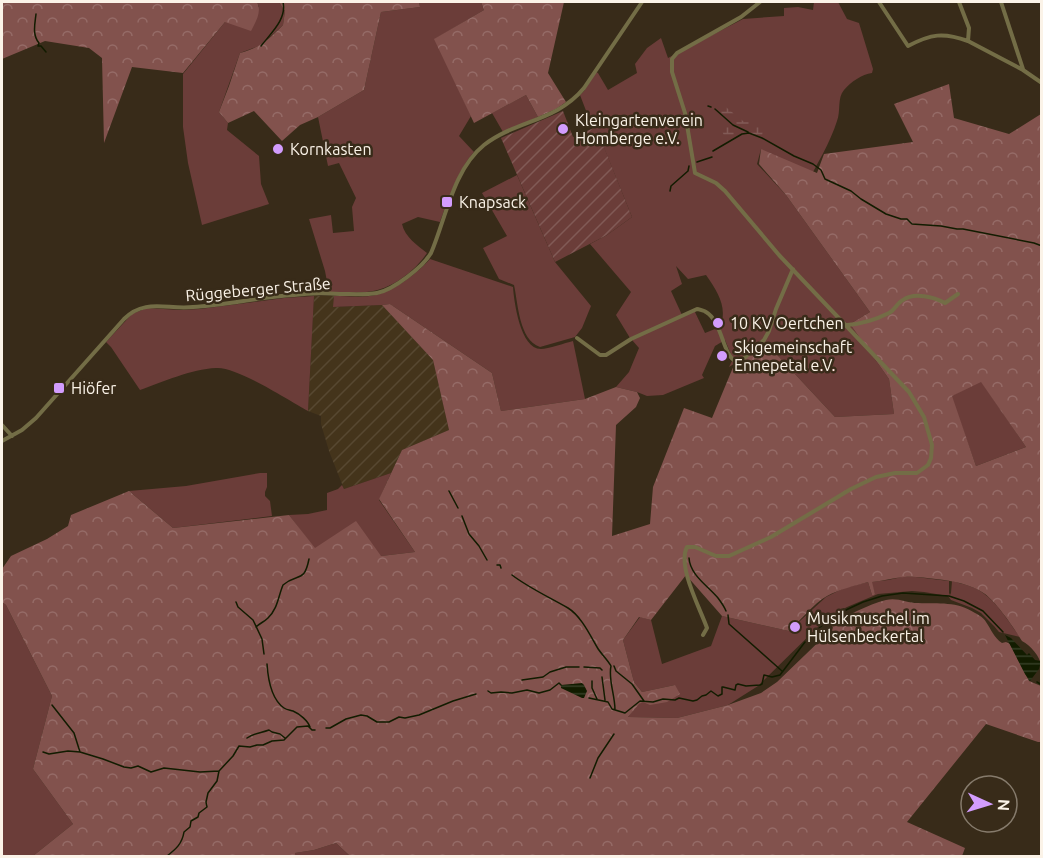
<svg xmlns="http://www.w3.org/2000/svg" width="1043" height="858" font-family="Ubuntu,sans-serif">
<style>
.industrial{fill:url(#industrial-furrows)}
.grass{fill:#6b3d39}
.forest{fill:url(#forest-crowns);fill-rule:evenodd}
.wetland{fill:url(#wetland-marsh)}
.garden{fill:url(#garden-furrows)}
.water{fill:url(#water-rules)}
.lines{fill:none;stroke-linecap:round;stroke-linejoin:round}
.stream{stroke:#121c00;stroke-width:1.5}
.minor{stroke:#736d46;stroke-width:4}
.poi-dot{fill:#d29cfd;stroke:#382b19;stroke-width:2}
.labels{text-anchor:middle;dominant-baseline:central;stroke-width:5;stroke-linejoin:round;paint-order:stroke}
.poi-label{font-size:16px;fill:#fbf3e8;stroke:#382b19;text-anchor:start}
.street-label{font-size:16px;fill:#fbf3e8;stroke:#382b19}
</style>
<defs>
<pattern id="industrial-furrows" width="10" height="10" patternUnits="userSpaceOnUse" patternTransform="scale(1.5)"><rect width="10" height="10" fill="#44341b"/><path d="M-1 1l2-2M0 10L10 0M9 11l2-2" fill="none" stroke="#574831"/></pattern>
<pattern id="forest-crowns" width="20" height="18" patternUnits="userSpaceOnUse" patternTransform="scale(1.5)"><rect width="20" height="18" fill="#82524d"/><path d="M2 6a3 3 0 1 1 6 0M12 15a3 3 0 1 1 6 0" fill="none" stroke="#956b67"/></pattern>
<pattern id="wetland-marsh" width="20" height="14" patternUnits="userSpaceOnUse" patternTransform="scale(1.5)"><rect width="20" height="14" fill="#6b3d39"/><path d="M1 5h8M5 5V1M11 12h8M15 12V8" fill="none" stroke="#815a56"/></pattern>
<pattern id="garden-furrows" width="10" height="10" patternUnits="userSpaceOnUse" patternTransform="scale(1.5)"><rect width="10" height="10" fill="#6b3d39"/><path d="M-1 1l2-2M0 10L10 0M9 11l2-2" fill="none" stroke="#815a56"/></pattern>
<pattern id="water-rules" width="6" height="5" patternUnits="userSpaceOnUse" patternTransform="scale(1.5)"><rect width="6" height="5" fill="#121c00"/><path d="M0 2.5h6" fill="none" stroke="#353d25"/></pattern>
</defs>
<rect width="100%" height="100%" fill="#382b19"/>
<path class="industrial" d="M 314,296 L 334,296 L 334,307 L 382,305 L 433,360 L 449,430 L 402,450 L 391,473 L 344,489 L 329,451 L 321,424 L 321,416 L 308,411 Z"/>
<path class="grass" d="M 257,2 L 279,2 L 285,11 L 283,25 L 261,45 L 240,53 L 219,112 L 228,123 L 227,130 L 259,156 L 261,184 L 269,204 L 202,225 L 188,163 L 183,127 L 183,74 L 225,22 L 259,7 Z
M 419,2 L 481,2 L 484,10 L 435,39 L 471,116 L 459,136 L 474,152 C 459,168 447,202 440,222 L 418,217 L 402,224 C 405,237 417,245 427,253 C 415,271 394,287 373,291 C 359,294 343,292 329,292 L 325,271 L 309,219 L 331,215 L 333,233 L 354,231 L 352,207 L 356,198 L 339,163 L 328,166 L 318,117 L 364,90 L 381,12 L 420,7 Z
M 814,2 L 838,2 L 847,19 L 859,23 L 873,69 L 872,73 C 862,74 851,82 844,90 C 837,98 841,111 837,121 C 830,143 817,164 806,185 L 761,149 L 757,164 L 786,195 L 870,312 L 850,324 L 889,379 L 894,414 L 835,417 L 767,344 L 729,367 L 733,359 L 725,340 L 715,346 L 702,375 L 704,378 L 663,395 L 647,396 L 637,392 L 616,387 L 629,372 L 639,348 L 632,340 L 694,310 L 705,333 L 720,327 C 728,308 718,292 706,275 L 688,279 L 676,266 L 682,284 L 671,291 L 682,315 L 630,338 L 616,315 L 631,292 L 590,244 L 607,235 L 632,217 L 596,128 L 593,129 L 580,95 L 584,91 L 596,72 L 598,73 L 608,90 L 637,73 L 635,64 L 647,48 L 661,38 L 668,58 L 743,19 L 784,16 L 784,8 L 798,7 L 813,10 Z
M 526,95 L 538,117 L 503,132 L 492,113 Z
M 517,175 L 555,262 L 591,306 L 582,328 L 575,337 L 540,347 C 519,340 518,303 514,285 L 499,279 L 483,248 L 507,236 L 482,193 Z
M 430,259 L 513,287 C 514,301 520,349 541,349 C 548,349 565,343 573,341 L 585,399 L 501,411 L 492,373 L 390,304 L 382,305 L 333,307 L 334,296 C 348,296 363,298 376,295 C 394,291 419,272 430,259 Z
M 314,296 L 308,411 C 288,400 236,366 216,368 C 191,369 163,382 140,390 L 111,347 L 106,342 L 132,314 L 147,308 L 180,310 L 200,309 L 284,298 Z
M 981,381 L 1026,447 L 976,466 L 951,396 Z
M 260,473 L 267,473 L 267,487 L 265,492 L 265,496 L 270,501 L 272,516 L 173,528 L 129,491 L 186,486 Z
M 391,473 L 379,500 L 415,552 L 381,556 L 314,548 L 289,515 L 308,514 L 327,510 L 327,493 L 338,489 L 342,485 L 344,489 Z
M 902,577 L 916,577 L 949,581 L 949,593 L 950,595 L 951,593 L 952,581 C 962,584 974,586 983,593 C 997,602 1010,624 1020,637 L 999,632 L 994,626 L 981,613 L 972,608 L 951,600 L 948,596 L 924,592 L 912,591 L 878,594 L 847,607 L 828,617 L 758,686 L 728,705 L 677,718 L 628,717 L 638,704 L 675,685 L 642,692 L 634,682 L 623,640 L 640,617 L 651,620 L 662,664 L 711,646 L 722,616 L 789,631 L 826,597 L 844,588 L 868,582 L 872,595 L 875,594 L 871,582 L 888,580 Z
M 2,602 L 6,605 L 52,696 L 33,769 L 73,824 L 33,856 L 2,856 Z
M 336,843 L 350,856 L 296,856 L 295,853 L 314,850 Z"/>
<path class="forest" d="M 2,2 L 257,2 C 262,12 256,21 251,31 L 225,22 L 183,73 L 132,67 L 104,143 L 102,58 L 89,48 L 45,41 L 2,59 Z
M 279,2 L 419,2 L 420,7 L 381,12 L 364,90 L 318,117 L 300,125 L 282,141 L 254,111 L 228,123 L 219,112 L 229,86 L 240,53 C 260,48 269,39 283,25 L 285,11 Z
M 481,2 L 564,2 L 548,73 L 566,102 L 556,109 L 538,117 L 526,95 L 474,123 L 434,39 L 484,10 Z
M 949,84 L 954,118 L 1009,134 L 1041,114 L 1041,666 C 1040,656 1031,646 1022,641 C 1014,628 997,603 985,594 C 971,584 953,581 936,579 C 925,578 915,576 904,577 C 893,578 882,581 872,582 L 875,594 L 874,595 L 872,595 L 868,582 C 854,586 840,589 827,596 C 813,604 801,620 789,631 L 722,616 L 686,575 L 651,620 L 639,617 L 623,640 L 634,682 L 642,692 L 675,685 L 680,694 L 667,702 L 650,705 L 643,702 L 639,704 L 628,717 L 677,718 L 728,705 L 761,693 L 777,682 L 833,628 L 831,624 C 849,615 867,605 886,600 C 897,597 907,603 918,603 C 939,604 957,601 975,613 C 979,615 984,618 986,622 C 991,629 994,638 1002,643 L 1006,642 L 1010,644 L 1029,681 L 1041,686 L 1041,742 L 1038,742 L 986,724 L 907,822 L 965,848 L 962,856 L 350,856 L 336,843 L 314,850 L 295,853 L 296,856 L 33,856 L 73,824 L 33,769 L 52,696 L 6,605 L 2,602 L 2,569 L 11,556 L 47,539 L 68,526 L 71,515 L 129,491 L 173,528 L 289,515 L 315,548 L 356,521 L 381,556 L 415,552 L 379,499 L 402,450 L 449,430 L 433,360 L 382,305 L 390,304 L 492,373 L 501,411 L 585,399 L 616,387 L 637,392 L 640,398 L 636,407 L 616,425 L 612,536 L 650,524 L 653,487 L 684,408 L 712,418 L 734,365 L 767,344 L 835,417 L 894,414 L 889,379 L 850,324 L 870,312 L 786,195 L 759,164 L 761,149 L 817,173 L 824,154 L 913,142 L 894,104 ZM 981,382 L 1026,447 L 976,466 L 952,396 Z"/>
<path class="wetland" d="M 722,104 L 743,121 L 752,122 L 763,129 L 762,136 L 750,139 L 749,133 L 742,134 L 727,143 C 722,131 716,117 722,104 Z"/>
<path class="garden" d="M 563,111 L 573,137 L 596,127 L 632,217 L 607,235 L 555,262 L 501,138 Z"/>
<path class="water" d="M 1005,635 L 1011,638 L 1027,655 L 1029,653 L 1035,660 L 1041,661 L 1039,669 L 1030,681 L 1025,674 Z
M 582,683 L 584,685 L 587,691 L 584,698 L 582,698 L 561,688 L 561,685 Z"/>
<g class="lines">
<path class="stream" d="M 36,14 C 35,23 32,35 39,43 L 38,46 L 41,46 L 46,52
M 261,46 C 271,33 287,19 283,2
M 708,106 L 711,107
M 715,109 L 733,125 L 748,132
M 713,151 L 742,134 L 749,133 L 762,138 L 794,156 L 813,164 L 821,170 L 825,179 L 851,191 L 861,199 L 886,214 L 901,219 L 907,219 L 912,224 L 941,226 L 957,229 L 963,229 L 1034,243 L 1042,246
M 697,162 L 712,157
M 670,191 L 671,186 L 688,171 L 689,166
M 449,491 L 458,508
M 462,516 L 469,534 L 479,546 L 487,560
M 689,558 C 690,575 708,586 718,598 C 721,602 724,606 726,611
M 497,565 L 500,565 L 501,568
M 512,575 C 529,588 549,597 568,608 C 581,616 590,635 597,647 C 601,654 607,659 611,666 C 608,679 615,695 615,710
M 236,602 L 238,607 L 253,620 L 262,639 L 264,654
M 728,615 L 729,624 L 782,671
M 256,627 C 260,623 264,622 268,618 C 278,608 278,597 283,585 C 298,572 304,584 309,559
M 811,636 L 829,619 L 848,609 L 863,602 L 882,596 L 903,593 L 949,596 L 964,601 L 983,611 L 1003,632
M 267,664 C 268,679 271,699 284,708 C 287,710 290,710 293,711 C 300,714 308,721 310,727
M 614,666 L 616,671 L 632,684 L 644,701
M 584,667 L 600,668 L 602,670
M 602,677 L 605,700
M 522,680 L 543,677 L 550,672 L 566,667 L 579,667
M 592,681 L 592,688 L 597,699
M 1037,682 L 1042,685
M 488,691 L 491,693 L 501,692 L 512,693 L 527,690 L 539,693 L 550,690 L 559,683 L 561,685
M 589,698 L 608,702 L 612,709 L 625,713 L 640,701 L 653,702 L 663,699 L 675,700 L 679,698 L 693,701 L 697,700 L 702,696 L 706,695 L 711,691 L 718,696 L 722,694 L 722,687 L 723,687 L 735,690 L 736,685 L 738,684 L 746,686 L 760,685 L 762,684 L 764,675 L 772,677 L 780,675 L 805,642
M 52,705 L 74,733 L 80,752
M 326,728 L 330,728 L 346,719 L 361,715 L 367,716 L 377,722 L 389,722 L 399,717 L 405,718 L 419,715 L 453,701 L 476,694
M 247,738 C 254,733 261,733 269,730 L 272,732 L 280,734 L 285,738
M 43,752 L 49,754 L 68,751 L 80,752 L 103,759 L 124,767 L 131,768 L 138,766 L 151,772 L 164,768 L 200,772 L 219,771
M 590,778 L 598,758 L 614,734
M 167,856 C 176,849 182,844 184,832 L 190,827 L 191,821 L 198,817 L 199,813 L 207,807 L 206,802 L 208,793 L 217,781 L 219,771 L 233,756 L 239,746 L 250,747 L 257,745 L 263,745 L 272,741 L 284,740 L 297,727 L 308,726 L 312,730 L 315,730"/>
<path class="minor" d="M 879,2 L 908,46 C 931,34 943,32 968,41 L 1023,70 L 1042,83
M 959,2 L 969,28 L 968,41
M 1001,2 L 1023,69
M 847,325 C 861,324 877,319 889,313 C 895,310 897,303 903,300 C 914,292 934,297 945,303 L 958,294
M 577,338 L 600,355 L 606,355 L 631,339 L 697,309 C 698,309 705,311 706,312 C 723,322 722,356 737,362 L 741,361 L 764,340 L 769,331 L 776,309 L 793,269
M 2,425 L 12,436
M 2,441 L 22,430 L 36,418 L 124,319 C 145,298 167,310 193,307 C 227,305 260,297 294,295 C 309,293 325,293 340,294 C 352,294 365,295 377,293 C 393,290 423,267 431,253 C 446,218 453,170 484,145 C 516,120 556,122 584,88 L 642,2
M 703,635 L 707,628 C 700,608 677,566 687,547 L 695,547 L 716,556 L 729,556 L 771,537 L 851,489 L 876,477 L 895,473 L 917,473 L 928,465 L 931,458 L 932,445 L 924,417 L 909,392 L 779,255 L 725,191 L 716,183 L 695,173 L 685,113 L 672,72 L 672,59 L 677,53 L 741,17 L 760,2"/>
</g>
<g class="poi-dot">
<circle cx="563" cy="129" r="6"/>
<circle cx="278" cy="149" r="6"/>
<rect x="441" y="196" width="12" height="12" rx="3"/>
<circle cx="718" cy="323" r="6"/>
<circle cx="722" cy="356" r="6"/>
<rect x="53" y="382" width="12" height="12" rx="3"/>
<circle cx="795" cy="627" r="6"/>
</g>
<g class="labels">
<g class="poi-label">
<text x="575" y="120">Kleingartenverein<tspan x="575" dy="18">Homberge e.V.</tspan></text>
<text x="290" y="149">Kornkasten</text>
<text x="459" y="202">Knapsack</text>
<text x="730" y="323">10 KV Oertchen</text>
<text x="734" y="347">Skigemeinschaft<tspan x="734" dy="18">Ennepetal e.V.</tspan></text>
<text x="71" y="388">Hiöfer</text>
<text x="807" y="618">Musikmuschel im<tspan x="807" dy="18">Hülsenbeckertal</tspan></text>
</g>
<g class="street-label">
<text transform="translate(258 289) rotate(-5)">Rüggeberger Straße</text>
</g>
</g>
<rect width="1043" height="858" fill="none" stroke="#fbf3e8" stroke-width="6"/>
<g transform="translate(989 804) rotate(94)"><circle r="28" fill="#382b19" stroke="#867b6c" stroke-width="1.5"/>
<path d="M0-4.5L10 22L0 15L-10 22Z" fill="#d29cfd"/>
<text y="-9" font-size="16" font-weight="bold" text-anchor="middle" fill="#fbf3e8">N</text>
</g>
</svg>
